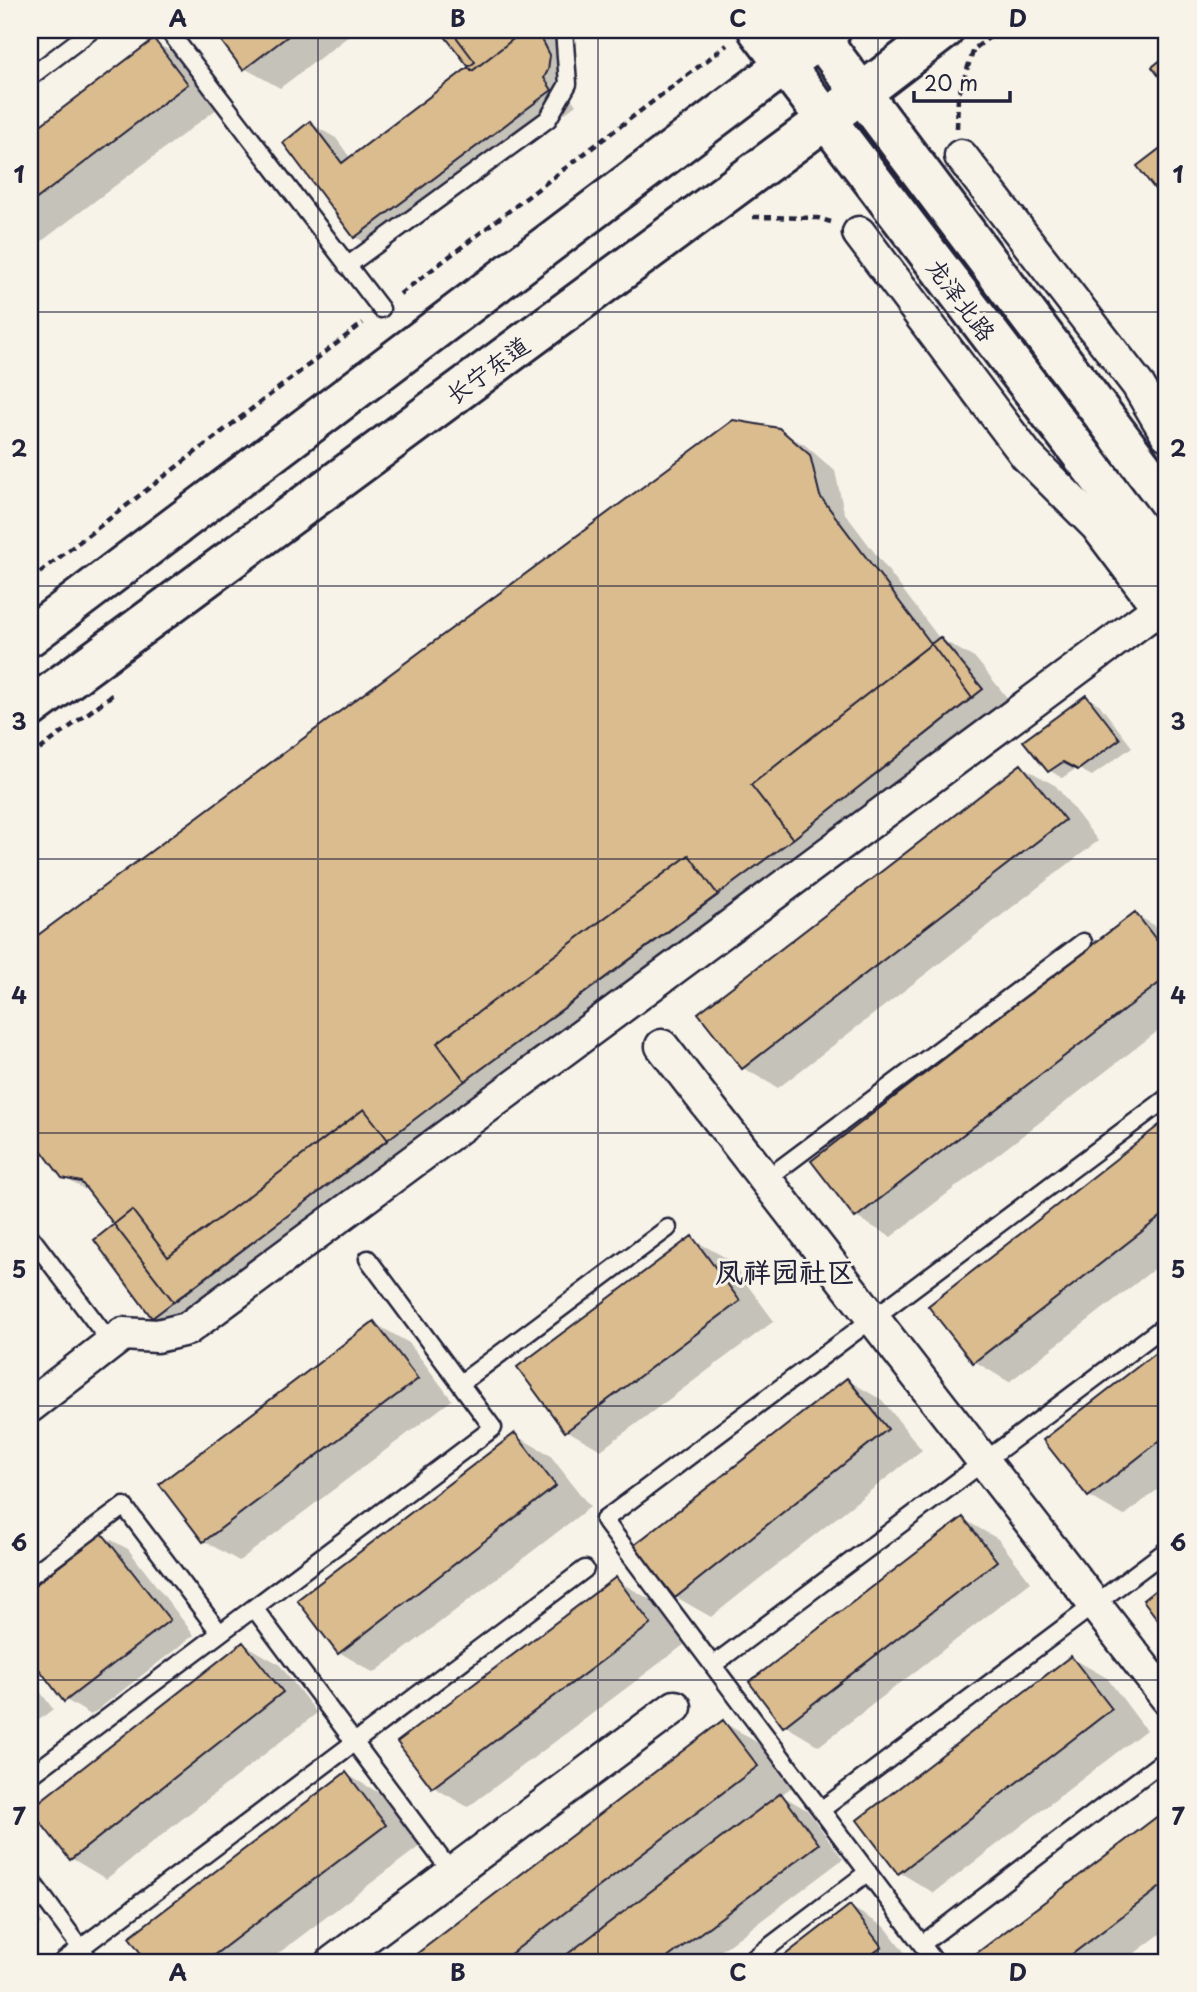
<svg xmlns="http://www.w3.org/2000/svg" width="1197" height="1992" font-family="'Playpen Sans','LXGW WenKai TC',sans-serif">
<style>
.shadow{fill:#0003}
.building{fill:#dbbc8e;stroke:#22223b;stroke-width:2}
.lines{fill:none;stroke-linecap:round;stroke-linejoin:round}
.lane-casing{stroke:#22223b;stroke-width:21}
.street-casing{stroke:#22223b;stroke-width:37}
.secondary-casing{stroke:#22223b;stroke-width:44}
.primary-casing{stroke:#22223b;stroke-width:44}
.path{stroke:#22223b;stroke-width:4.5;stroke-dasharray:7 5;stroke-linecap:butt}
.lane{stroke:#f7f3e8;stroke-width:16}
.street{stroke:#f7f3e8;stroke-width:32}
.secondary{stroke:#f7f3e8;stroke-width:38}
.primary{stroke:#f7f3e8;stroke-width:38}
.grid{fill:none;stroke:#22223b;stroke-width:2;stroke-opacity:0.55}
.labels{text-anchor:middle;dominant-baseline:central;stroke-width:6;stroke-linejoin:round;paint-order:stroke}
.street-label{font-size:24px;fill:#22223b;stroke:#f7f3e8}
.quarter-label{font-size:28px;font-weight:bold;fill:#22223b;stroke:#f7f3e8}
.neatline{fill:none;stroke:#22223b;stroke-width:2.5}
.grid-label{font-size:23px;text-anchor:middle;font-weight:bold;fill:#22223b}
</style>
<rect width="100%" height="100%" fill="#f7f3e8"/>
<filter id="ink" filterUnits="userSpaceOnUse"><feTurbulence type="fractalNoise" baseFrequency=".0143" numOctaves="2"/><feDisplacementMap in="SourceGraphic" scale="14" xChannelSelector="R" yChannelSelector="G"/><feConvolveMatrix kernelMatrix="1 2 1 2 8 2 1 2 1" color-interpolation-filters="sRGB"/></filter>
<g filter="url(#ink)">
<path class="shadow" d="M 215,30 L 357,30 L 280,88 L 244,68 Z
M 442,30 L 562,30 L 568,94 L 576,105 L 381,251 L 355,237 L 311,124 L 336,138 L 351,159 L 471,68 Z
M 154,42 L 190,62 L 222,105 L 30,250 L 30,136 Z
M 734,422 L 778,430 L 805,445 L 835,471 L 844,512 L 939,638 L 976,659 L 1017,710 L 189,1337 L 154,1317 L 96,1241 L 117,1224 L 89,1192 L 63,1177 L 30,1132 L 30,943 Z
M 1086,697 L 1099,704 L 1132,747 L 1092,776 L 1077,768 L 1062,778 L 1049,770 Z
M 1021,766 L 1056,786 L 1098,841 L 778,1088 L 743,1068 Z
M 1135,914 L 1167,933 L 1167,1024 L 891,1237 L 856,1217 Z
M 1167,1122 L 1167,1259 L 1009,1382 L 974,1361 L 931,1306 Z
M 692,1239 L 728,1259 L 774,1321 L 601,1450 L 566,1430 Z
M 374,1323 L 409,1343 L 452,1400 L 239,1561 L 204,1541 Z
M 1167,1346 L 1167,1482 L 1124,1516 L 1089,1496 L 1046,1441 Z
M 847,1380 L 882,1400 L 922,1450 L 711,1617 L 676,1597 Z
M 515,1435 L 550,1455 L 590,1507 L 374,1673 L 339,1652 Z
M 963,1519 L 998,1539 L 1031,1582 L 819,1746 L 784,1725 Z
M 102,1535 L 128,1549 L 194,1635 L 91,1715 L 66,1700 L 30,1654 L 30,1591 Z
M 616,1580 L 651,1600 L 685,1644 L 468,1807 L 433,1787 Z
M 244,1644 L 279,1664 L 317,1713 L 106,1879 L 71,1858 Z
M 1072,1658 L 1107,1678 L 1146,1730 L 934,1893 L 899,1872 Z
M 30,1678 L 53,1709 L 30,1727 Z
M 723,1722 L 758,1743 L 792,1787 L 781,1795 L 807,1810 L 843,1859 L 706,1962 L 409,1962 Z
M 346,1774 L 381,1794 L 420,1846 L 267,1962 L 150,1962 L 131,1938 Z
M 1167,1811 L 1167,1929 L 1123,1962 L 968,1962 Z
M 30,1907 L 42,1923 L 30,1932 Z
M 851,1907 L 886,1928 L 912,1962 L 779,1962 Z"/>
<path class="building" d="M 213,30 L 296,30 L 243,70 Z
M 440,30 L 525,30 L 472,71 Z
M 451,30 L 536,30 L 534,31 L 544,43 L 550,55 L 548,70 L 544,78 L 552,90 L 354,238 L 283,143 L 310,121 L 342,163 L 475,62 Z
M 154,39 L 188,84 L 30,204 L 30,133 Z
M 1167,55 L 1167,87 L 1152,67 Z
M 1167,143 L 1167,205 L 1137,166 Z
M 733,420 L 779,428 L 810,455 L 820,496 L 972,698 L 793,839 L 465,1081 L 174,1302 L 81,1182 L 62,1178 L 30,1135 L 30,941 Z
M 940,637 L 983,689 L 793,839 L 751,785 Z
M 1086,695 L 1120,739 L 1078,770 L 1063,762 L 1048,772 L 1023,741 Z
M 1021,764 L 1065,820 L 742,1069 L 698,1013 Z
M 689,855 L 718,895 L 465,1081 L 437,1043 Z
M 1135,912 L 1167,954 L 1167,977 L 855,1218 L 811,1161 Z
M 364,1109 L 388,1140 L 152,1318 L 94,1240 L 132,1210 L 168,1257 Z
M 1167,1119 L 1167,1212 L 973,1363 L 928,1306 Z
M 692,1236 L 740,1301 L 565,1432 L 517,1367 Z
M 374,1321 L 418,1379 L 203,1542 L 159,1484 Z
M 1167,1344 L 1167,1435 L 1088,1497 L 1043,1440 Z
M 847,1378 L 888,1429 L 675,1598 L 633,1546 Z
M 515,1433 L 556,1486 L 338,1654 L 297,1600 Z
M 963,1517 L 997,1561 L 783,1727 L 749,1682 Z
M 102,1533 L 170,1620 L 64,1702 L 30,1657 L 30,1589 Z
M 616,1577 L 651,1624 L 432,1788 L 397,1742 Z
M 1167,1581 L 1167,1632 L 1143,1600 Z
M 243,1642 L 283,1692 L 70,1860 L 30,1809 Z
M 1071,1656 L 1112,1709 L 898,1874 L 857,1820 Z
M 723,1720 L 758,1766 L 500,1962 L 406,1962 Z
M 346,1772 L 386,1825 L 205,1962 L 147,1962 L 129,1937 Z
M 781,1793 L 819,1844 L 662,1962 L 557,1962 Z
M 1167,1809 L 1167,1882 L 1062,1962 L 965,1962 Z
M 850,1905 L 882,1947 L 861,1962 L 776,1962 Z"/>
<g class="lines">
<defs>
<path id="lane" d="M 168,30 L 381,309
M 30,77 L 92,30
M 347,266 L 548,119 L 568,84 L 564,30
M 765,1180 L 1083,942
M 30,1236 L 111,1343
M 461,1383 L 668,1228
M 30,1576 L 124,1506 L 220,1633
M 254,1608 L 452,1873
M 713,1665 L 1167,1324
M 30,1776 L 493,1428 L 368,1259
M 821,1810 L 1167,1550
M 30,1879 L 91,1962
M 922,1944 L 1167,1758
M 62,1962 L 585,1569
M 749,1962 L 868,1872
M 935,1962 L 604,1520 L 1167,1098"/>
<path id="street" d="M 961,156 L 1138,385 L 1167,434
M 859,233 L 1027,456 L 1097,526 L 1167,619
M 662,1046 L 1167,1698
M 30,1406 L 123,1334 L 157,1336 L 187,1329 L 1159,608
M 333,1962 L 675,1707"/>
<path id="secondary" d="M 758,30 L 1167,567
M 814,30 L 1167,500"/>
<path id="primary" d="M 30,636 L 831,30
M 30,708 L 863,92 L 944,30"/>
</defs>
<use href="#lane" class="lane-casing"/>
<use href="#street" class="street-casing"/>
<use href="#secondary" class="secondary-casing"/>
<use href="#primary" class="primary-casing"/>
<path class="path" d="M 957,128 L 958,96 L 974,49 L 999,30
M 753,217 L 818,218 L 831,222
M 400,294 L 727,45
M 30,580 L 363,323
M 30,757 L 116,692"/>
<use href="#lane" class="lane"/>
<use href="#street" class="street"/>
<use href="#secondary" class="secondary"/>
<use href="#primary" class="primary"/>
</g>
</g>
<path class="grid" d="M 318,30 L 318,1962M 598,30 L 598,1962M 878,30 L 878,1962M 30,312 L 1167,312M 30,586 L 1167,586M 30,859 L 1167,859M 30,1133 L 1167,1133M 30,1406 L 1167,1406M 30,1680 L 1167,1680"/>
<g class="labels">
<g class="street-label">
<text transform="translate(962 299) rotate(53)">龙泽北路</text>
<text transform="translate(487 369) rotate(-36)">长宁东道</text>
</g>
<g class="quarter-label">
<text x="785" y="1270">凤祥园社区</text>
</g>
</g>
<rect width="1197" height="1992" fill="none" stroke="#f7f3e8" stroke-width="77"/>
<path d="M914 91v10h96v-10" fill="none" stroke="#22223b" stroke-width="3.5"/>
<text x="924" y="91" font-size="21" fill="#22223b" stroke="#f7f3e8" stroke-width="5" paint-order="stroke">20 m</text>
<rect x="38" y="38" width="1120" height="1916" class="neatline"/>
<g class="grid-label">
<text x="178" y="27">A</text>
<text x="458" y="27">B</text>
<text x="738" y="27">C</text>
<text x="1018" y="27">D</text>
<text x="19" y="183">1</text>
<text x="1178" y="183">1</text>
<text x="19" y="457">2</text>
<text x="1178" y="457">2</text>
<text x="19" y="730">3</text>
<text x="1178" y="730">3</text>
<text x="19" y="1004">4</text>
<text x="1178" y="1004">4</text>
<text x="19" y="1278">5</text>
<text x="1178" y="1278">5</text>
<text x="19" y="1551">6</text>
<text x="1178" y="1551">6</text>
<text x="19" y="1825">7</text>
<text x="1178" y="1825">7</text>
<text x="178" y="1981">A</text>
<text x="458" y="1981">B</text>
<text x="738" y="1981">C</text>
<text x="1018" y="1981">D</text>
</g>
</svg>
